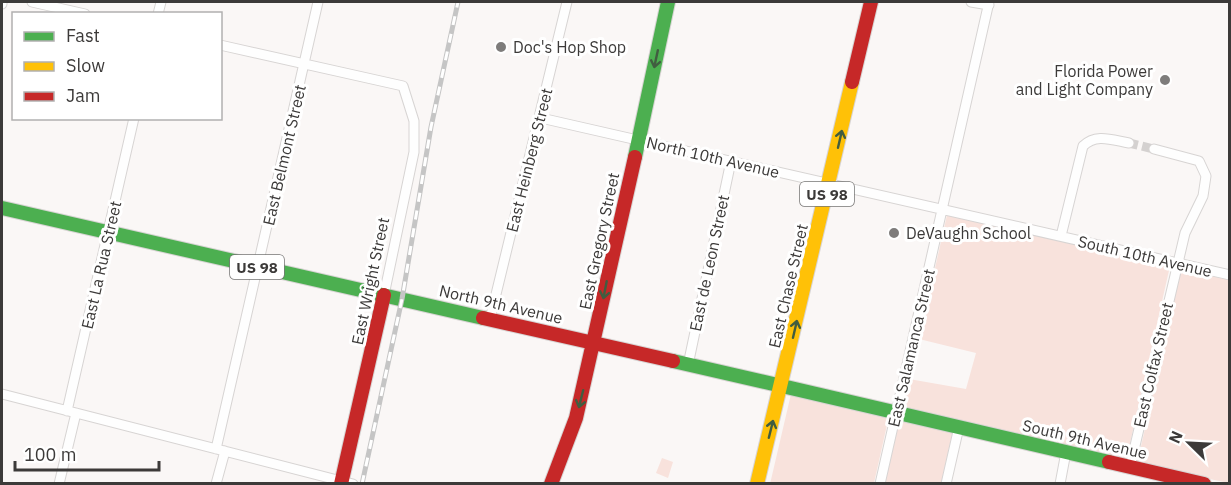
<svg xmlns="http://www.w3.org/2000/svg" width="1231" height="485" font-family="'IBM Plex Sans',sans-serif">
<style>
.green{fill:#f8e2dc}
.lines{fill:none;stroke-linecap:round;stroke-linejoin:round}
.street-tunnel{stroke:#d4d1d0;stroke-width:9;stroke-dasharray:9 4.5;stroke-linecap:butt}
.street-casing{stroke:#d7d4d3;stroke-width:11}
.fast-casing{stroke:#d7d4d3;stroke-width:16}
.slow-casing{stroke:#d7d4d3;stroke-width:16}
.jam-casing{stroke:#d7d4d3;stroke-width:16}
.street{stroke:#fefefe;stroke-width:9}
.fast{stroke:#4caf50;stroke-width:14}
.slow{stroke:#ffc107;stroke-width:14}
.jam{stroke:#c62828;stroke-width:14}
.rail-casing{stroke:#c5c5c5;stroke-width:5}
.rail{stroke:#fff;stroke-width:3;stroke-dasharray:9;stroke-linecap:butt}
.oneway{stroke:#415d40}
.poi-dot{fill:#7e7c7b;stroke:#fff;stroke-width:2}
.labels{text-anchor:middle;dominant-baseline:central;stroke-width:6;stroke-linejoin:round;paint-order:stroke}
.shield{fill:#fff;stroke:#767574;stroke-width:1.5}
.shield-label{font-size:15px;font-weight:bold;fill:#3c3a39}
.poi-label{font-size:16px;fill:#3c3a39;stroke:#fff;text-anchor:start}
.street-label{font-size:16px;fill:#3c3a39;stroke:#fff}
</style>
<rect width="100%" height="100%" fill="#faf7f6"/>
<path class="green" d="M 947,215 L 1170,266 L 1126,461 L 902,409 L 909,379 L 966,389 L 976,353 L 919,339 Z
M 1181,269 L 1229,280 L 1229,483 L 1137,464 Z
M 791,394 L 889,416 L 874,483 L 770,484 Z
M 900,418 L 953,430 L 941,483 L 885,484 Z
M 662,458 L 673,462 L 668,478 L 656,473 Z"/>
<g class="lines">
<path class="street-tunnel" d="M 1129,143 L 1154,149"/>
<defs>
<path id="street" d="M 32,2 L 85,14
M 971,2 L 989,5
M 2,4 L 2,2
M 158,14 L 161,2
M 220,45 L 403,86 L 414,121 L 414,152 L 384,295
M 541,118 L 1230,275
M 1061,236 L 1083,146 C 1096,133 1112,140 1129,143
M 490,319 L 567,2
M 688,365 L 731,161
M 2,394 L 353,484
M 67,411 L 134,118
M 216,449 L 318,2
M 1130,467 L 1185,233 L 1203,196 L 1206,176 L 1199,161 L 1154,149
M 59,484 L 76,413
M 216,484 L 225,451
M 880,484 L 989,2
M 946,484 L 959,427
M 1060,484 L 1066,452"/>
<path id="fast" d="M 635,157 L 668,2
M 2,208 L 483,318
M 673,361 L 782,386
M 782,386 L 1109,462"/>
<path id="slow" d="M 757,484 L 852,82"/>
<path id="jam" d="M 852,82 L 871,2
M 483,318 L 673,361
M 1109,462 L 1204,484
M 341,484 L 384,295
M 551,484 L 576,418 L 635,157"/>
</defs>
<use href="#street" class="street-casing"/>
<use href="#fast" class="fast-casing"/>
<use href="#slow" class="slow-casing"/>
<use href="#jam" class="jam-casing"/>
<use href="#street" class="street"/>
<use href="#fast" class="fast"/>
<use href="#slow" class="slow"/>
<use href="#jam" class="jam"/>
<defs>
<path id="rail" d="M 362,484 L 402,299 L 431,127 L 458,2"/>
</defs>
<use href="#rail" class="rail-casing"/>
<use href="#rail" class="rail"/>
</g>
<defs><path id="oneway-shaft" d="M-6 0H5M1.5-3L5.5 0L1.5 3" fill="none" stroke-width="1.6" stroke-linecap="round" stroke-linejoin="round" transform="scale(1.5)"/></defs>
<g class="oneway">
<use href="#oneway-shaft" transform="translate(656 59) rotate(102)"/>
<use href="#oneway-shaft" transform="translate(840 139) rotate(-77)"/>
<use href="#oneway-shaft" transform="translate(605 290) rotate(101)"/>
<use href="#oneway-shaft" transform="translate(795 329) rotate(-77)"/>
<use href="#oneway-shaft" transform="translate(581 399) rotate(104)"/>
<use href="#oneway-shaft" transform="translate(771 429) rotate(-76)"/>
</g>
<g class="poi-dot">
<circle cx="501" cy="47" r="6"/>
<circle cx="1165" cy="80" r="6"/>
<circle cx="894" cy="233" r="6"/>
</g>
<g class="labels">
<g class="shield">
<rect x="800" y="182" width="54" height="24" rx="4.5"/>
<rect x="230" y="255" width="54" height="24" rx="4.5"/>
</g>
<g class="shield-label">
<text x="827" y="194">US 98</text>
<text x="257" y="267">US 98</text>
</g>
<g class="poi-label">
<text x="513" y="47">Doc's Hop Shop</text>
<text x="1153" y="71" text-anchor="end">Florida Power<tspan x="1153" dy="18">and Light Company</tspan></text>
<text x="906" y="233">DeVaughn School</text>
</g>
<g class="street-label">
<text transform="translate(284 155) rotate(-77)">East Belmont Street</text>
<text transform="translate(713 157) rotate(13)">North 10th Avenue</text>
<text transform="translate(529 160) rotate(-76)">East Heinberg Street</text>
<text transform="translate(599 241) rotate(-78)">East Gregory Street</text>
<text transform="translate(1145 256) rotate(13)">South 10th Avenue</text>
<text transform="translate(709 263) rotate(-78)">East de Leon Street</text>
<text transform="translate(101 265) rotate(-77)">East La Rua Street</text>
<text transform="translate(370 281) rotate(-78)">East Wright Street</text>
<text transform="translate(788 286) rotate(-77)">East Chase Street</text>
<text transform="translate(501 304) rotate(13)">North 9th Avenue</text>
<text transform="translate(911 348) rotate(-77)">East Salamanca Street</text>
<text transform="translate(1153 365) rotate(-77)">East Colfax Street</text>
<text transform="translate(1085 439) rotate(13)">South 9th Avenue</text>
</g>
</g>
<rect width="1231" height="485" fill="none" stroke="#3c3a39" stroke-width="6"/>
<rect x="12" y="12" width="210" height="108" fill="#ffffff" stroke="#b1b0b0" stroke-width="1.5"/>
<rect x="24" y="32" width="30" height="9" fill="#4caf50" stroke="#b1b0b0" stroke-width="1.5"/>
<text x="66" y="42" font-size="18" fill="#3c3a39">Fast</text>
<rect x="24" y="62" width="30" height="9" fill="#ffc107" stroke="#b1b0b0" stroke-width="1.5"/>
<text x="66" y="72" font-size="18" fill="#3c3a39">Slow</text>
<rect x="24" y="92" width="30" height="9" fill="#c62828" stroke="#b1b0b0" stroke-width="1.5"/>
<text x="66" y="102" font-size="18" fill="#3c3a39">Jam</text>
<g transform="translate(1189 443) rotate(294)" stroke="#ffffff" stroke-width="4.5" paint-order="stroke">
<path d="M0-4.5L10 22L0 15L-10 22Z" fill="#3c3a39"/>
<text y="-9" font-size="16" font-weight="bold" text-anchor="middle" fill="#3c3a39">N</text>
</g>
<path d="M15 461v9h144v-9" fill="none" stroke="#3c3a39" stroke-width="3"/>
<text x="24" y="461" font-size="18" fill="#3c3a39" stroke="#ffffff" stroke-width="4.5" paint-order="stroke">100 m</text>
</svg>
